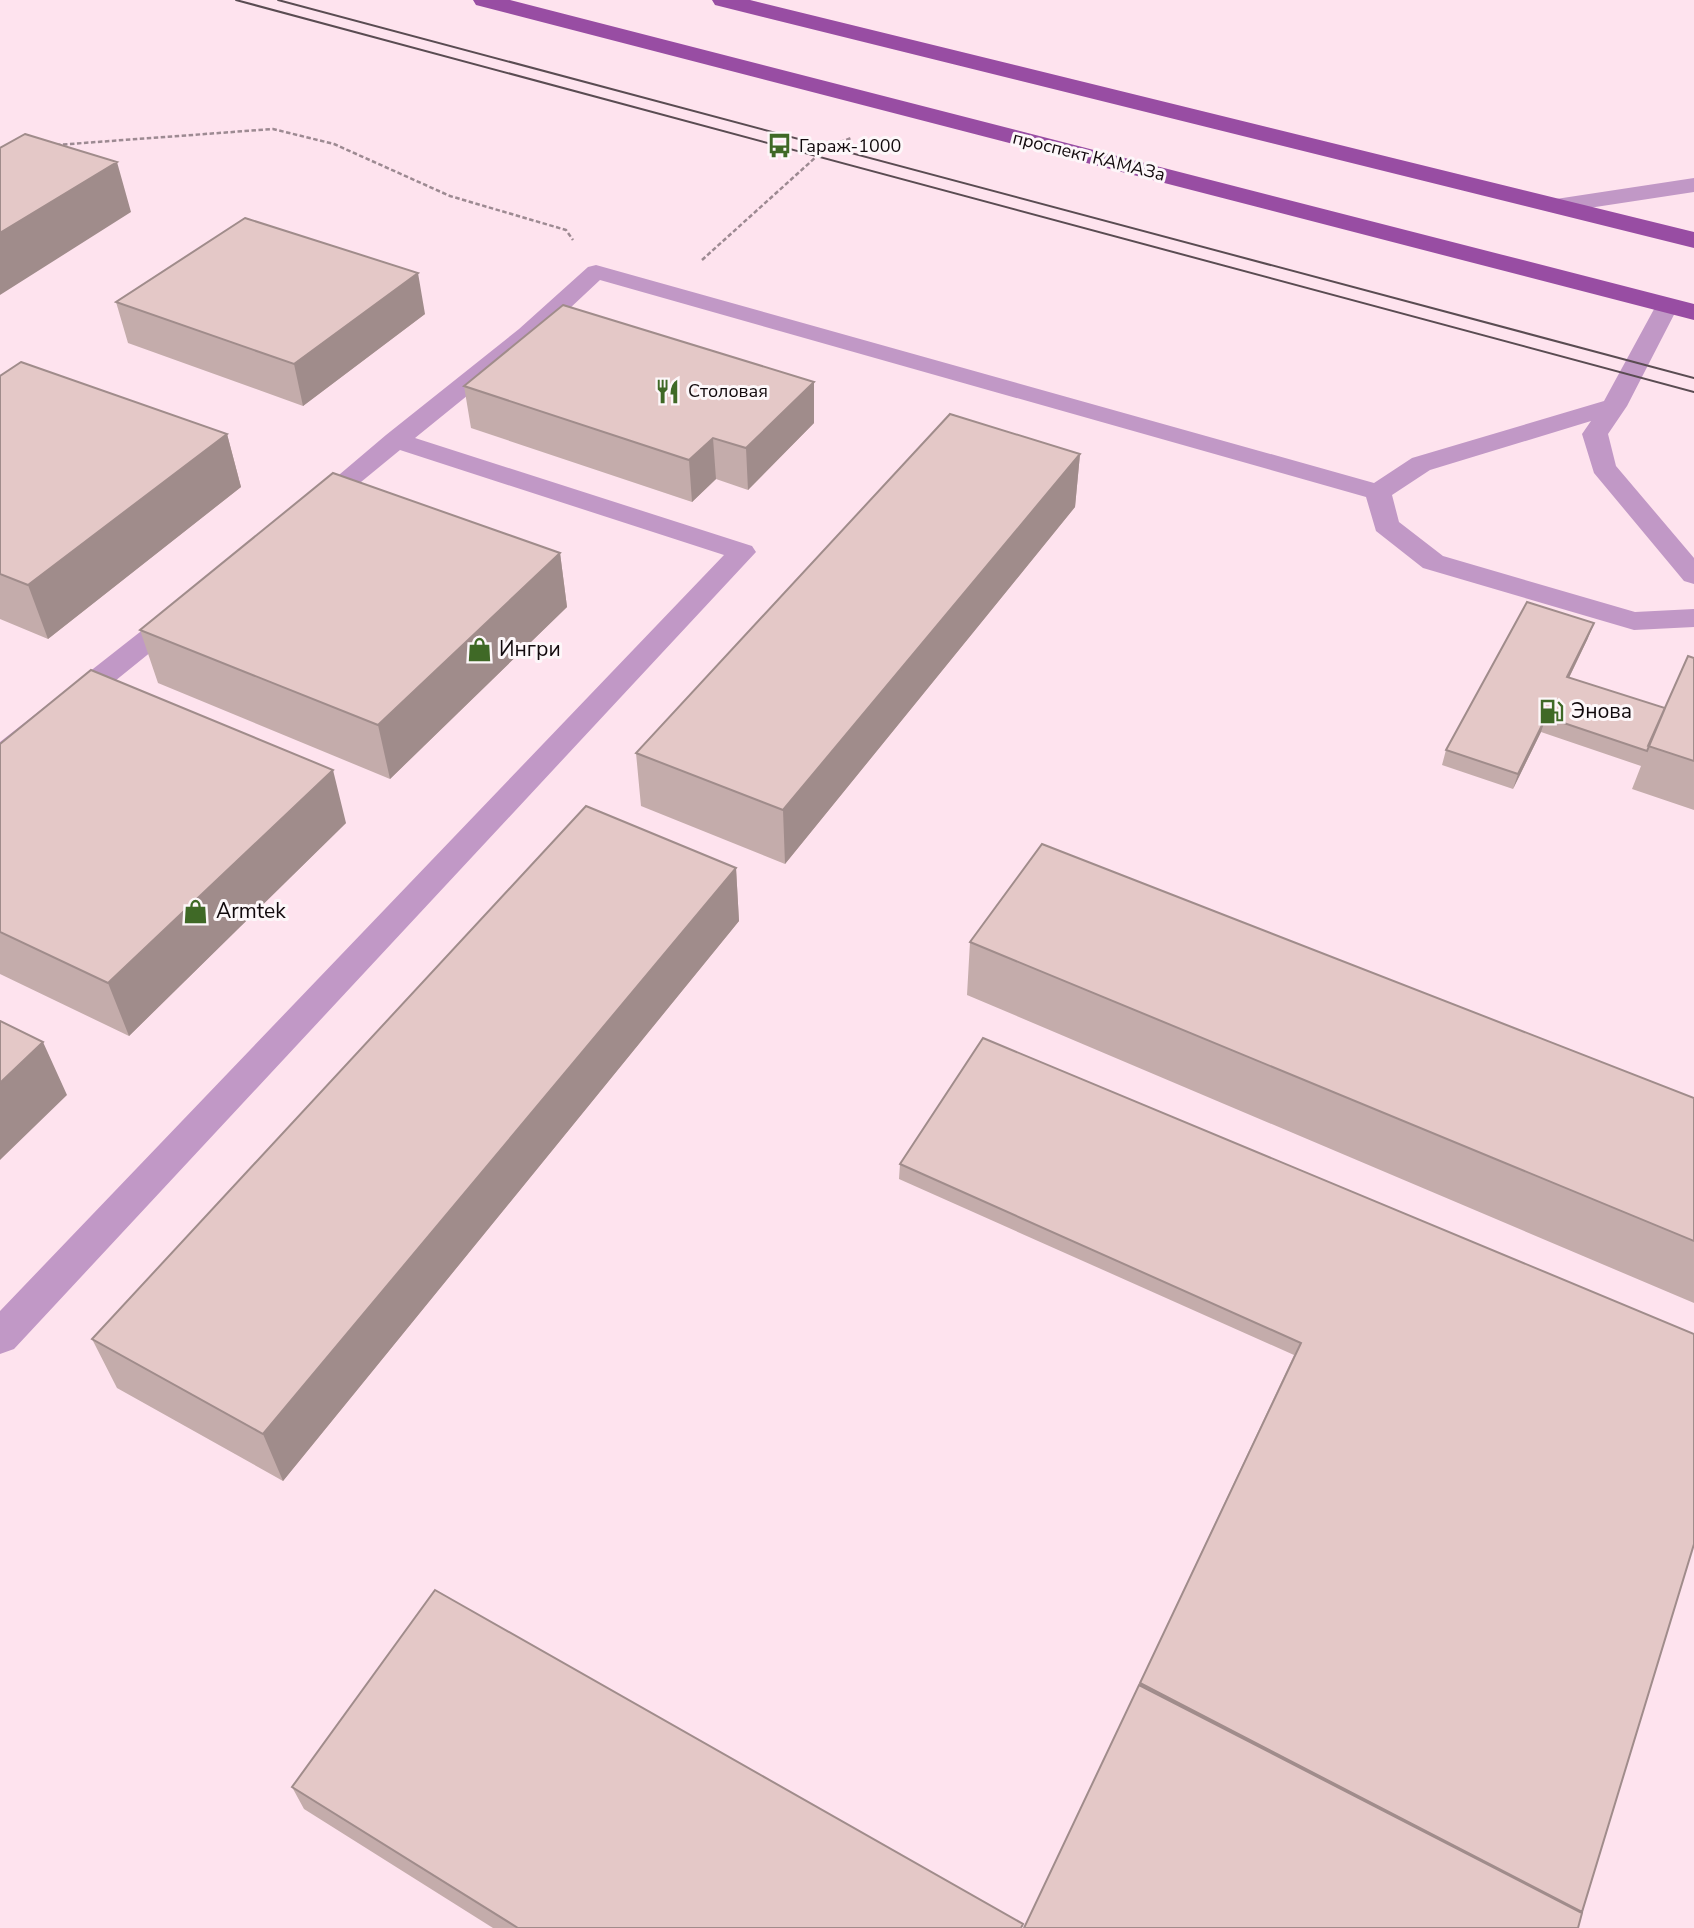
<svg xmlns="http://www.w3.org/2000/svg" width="1694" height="1928" font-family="'Nunito Sans',sans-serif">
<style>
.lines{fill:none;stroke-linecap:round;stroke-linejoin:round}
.path{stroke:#9d8a92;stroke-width:2.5;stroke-dasharray:4.5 2.5;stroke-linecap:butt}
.lane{fill:#c198c6;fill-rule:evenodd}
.primary{fill:#984da3;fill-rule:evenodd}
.tram{stroke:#5a4c52;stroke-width:2}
.wall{fill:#c4acab}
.shaded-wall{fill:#a08c8b}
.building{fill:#e4c8c7;stroke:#a08c8b;stroke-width:2}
.labels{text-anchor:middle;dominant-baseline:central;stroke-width:6;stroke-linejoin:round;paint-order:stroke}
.far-poi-label{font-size:18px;fill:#11090c;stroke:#fdf7f9;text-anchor:start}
.far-street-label{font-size:18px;fill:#11090c;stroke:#fdf7f9}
.poi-label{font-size:21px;fill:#11090c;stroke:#fdf7f9;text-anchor:start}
</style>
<rect width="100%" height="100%" fill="#fee3ee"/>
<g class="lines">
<path class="path" d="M 56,145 L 273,129 L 334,144 L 450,196 L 566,230 L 573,240
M 702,260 L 827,147 L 851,138"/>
<path class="lane" d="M 1694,178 L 1694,192 L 1556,213 L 1548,211 L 1545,206 L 1548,201 L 1556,199 Z
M 596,265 L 1374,483 L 1412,458 L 1604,401 L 1659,300 L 1675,300 L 1679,305 L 1627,406 L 1608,434 L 1616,466 L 1694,558 L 1694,584 L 1684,581 L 1594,473 L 1582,434 L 1591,421 L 1430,470 L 1392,495 L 1399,522 L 1443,556 L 1635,612 L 1694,609 L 1694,627 L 1634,630 L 1423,568 L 1376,531 L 1366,497 L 600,280 L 537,339 L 415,438 L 752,546 L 756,552 L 14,1349 L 0,1354 L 0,1311 L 724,555 L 400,450 L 322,514 L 313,516 L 304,514 L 300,508 L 386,435 L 519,329 L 588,267 Z
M 178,607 L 188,610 L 192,616 L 188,622 L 11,765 L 0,768 L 0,742 L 168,610 Z"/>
<path class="primary" d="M 473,0 L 510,0 L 1694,304 L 1694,320 L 476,5 Z
M 712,0 L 750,0 L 1694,232 L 1694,248 L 715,5 Z"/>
<path class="tram" d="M 236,0 L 1694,392
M 278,0 L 1694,378"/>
</g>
<path class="wall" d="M 116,302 L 425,314 L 303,406 L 128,343 Z
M 0,376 L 227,434 L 241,487 L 48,639 L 0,619 Z
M 464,386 L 814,423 L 748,490 L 716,479 L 692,502 L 471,428 Z
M 1080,454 L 1075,507 L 785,864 L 641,806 L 636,753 Z
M 560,553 L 567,607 L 390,779 L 158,683 L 140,630 Z
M 1588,638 L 1569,678 L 1665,708 L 1694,658 L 1694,810 L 1632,789 L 1641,766 L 1541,732 L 1513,789 L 1442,765 L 1446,750 Z
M 0,744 L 346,823 L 129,1036 L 0,974 Z
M 736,868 L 739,921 L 283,1481 L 117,1388 L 92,1339 Z
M 970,942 L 1694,1098 L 1694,1303 L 967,995 Z
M 900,1164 L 1694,1334 L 1581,1913 L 1139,1685 L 1294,1355 L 899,1179 Z
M 292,1787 L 1022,1928 L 493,1928 L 304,1809 Z"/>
<path class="shaded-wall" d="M 117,162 L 131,212 L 0,295 L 0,233 Z
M 418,273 L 425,314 L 303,406 L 294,364 Z
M 814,382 L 814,423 L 748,490 L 746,448 Z
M 227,434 L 241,487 L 48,639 L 28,585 Z
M 713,438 L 716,479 L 692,502 L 689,460 Z
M 1080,454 L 1075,507 L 785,864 L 783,810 Z
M 560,553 L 567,607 L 390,779 L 378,725 Z
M 1594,623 L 1588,638 L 1562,692 L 1567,677 Z
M 1546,717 L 1541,732 L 1513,789 L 1518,774 Z
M 333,770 L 346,823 L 129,1036 L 108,983 Z
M 736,868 L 739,921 L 283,1481 L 263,1434 Z
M 43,1042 L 67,1095 L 0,1160 L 0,1083 Z"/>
<path class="building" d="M 25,134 L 117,162 L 0,233 L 0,148 Z
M 245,218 L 418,273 L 294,364 L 116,302 Z
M 563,305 L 814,382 L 746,448 L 713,438 L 689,460 L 464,386 Z
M 21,362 L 227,434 L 28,585 L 0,574 L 0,376 Z
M 950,414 L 1080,454 L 783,810 L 636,753 Z
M 333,473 L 560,553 L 378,725 L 140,630 Z
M 1527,602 L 1594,623 L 1567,677 L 1665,708 L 1647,751 L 1546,717 L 1518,774 L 1446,750 Z
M 1688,656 L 1694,658 L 1694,761 L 1648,746 Z
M 91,670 L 333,770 L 108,983 L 0,932 L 0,744 Z
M 586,806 L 736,868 L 263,1434 L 92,1339 Z
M 1042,844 L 1694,1098 L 1694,1241 L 970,942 Z
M 0,1021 L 43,1042 L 0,1083 Z
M 983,1038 L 1694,1334 L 1694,1544 L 1582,1912 L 1140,1683 L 1301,1343 L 900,1164 Z
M 435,1590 L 1023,1924 L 1021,1928 L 518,1928 L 292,1787 Z
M 1139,1685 L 1582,1913 L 1578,1928 L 1024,1928 Z"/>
<defs>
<symbol id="bus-bare" viewBox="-9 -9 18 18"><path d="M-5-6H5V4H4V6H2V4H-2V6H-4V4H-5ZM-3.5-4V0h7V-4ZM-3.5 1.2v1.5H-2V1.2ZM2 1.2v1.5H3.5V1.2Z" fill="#3f6926" stroke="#fdf7f9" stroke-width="2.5" paint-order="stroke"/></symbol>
<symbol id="restaurant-bare" viewBox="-9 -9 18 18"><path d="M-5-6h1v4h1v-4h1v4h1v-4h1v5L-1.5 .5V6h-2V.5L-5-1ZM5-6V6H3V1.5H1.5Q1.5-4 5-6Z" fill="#3f6926" stroke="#fdf7f9" stroke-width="2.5" paint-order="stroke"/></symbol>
<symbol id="shop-bare" viewBox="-9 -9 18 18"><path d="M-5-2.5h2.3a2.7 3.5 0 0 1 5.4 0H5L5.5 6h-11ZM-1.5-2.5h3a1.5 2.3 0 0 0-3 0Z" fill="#3f6926" stroke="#fdf7f9" stroke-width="2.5" paint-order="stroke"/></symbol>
<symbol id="fuel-bare" viewBox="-9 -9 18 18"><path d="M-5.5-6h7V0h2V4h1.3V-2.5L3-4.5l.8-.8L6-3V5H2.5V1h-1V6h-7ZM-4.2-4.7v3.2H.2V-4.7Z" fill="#3f6926" stroke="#fdf7f9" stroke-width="2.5" paint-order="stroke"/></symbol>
</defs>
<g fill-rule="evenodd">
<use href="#bus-bare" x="762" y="128" width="35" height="35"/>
<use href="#restaurant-bare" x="650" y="374" width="35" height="35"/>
<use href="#shop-bare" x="462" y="632" width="35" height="35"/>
<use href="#fuel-bare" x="1534" y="694" width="35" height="35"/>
<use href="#shop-bare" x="178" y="894" width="35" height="35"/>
</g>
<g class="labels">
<g class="far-poi-label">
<text x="799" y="146">Гараж-1000</text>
<text x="688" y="391">Столовая</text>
</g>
<g class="far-street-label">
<text transform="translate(1089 156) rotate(14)">проспект КАМАЗа</text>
</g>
<g class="poi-label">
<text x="499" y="649">Ингри</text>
<text x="1571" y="711">Энова</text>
<text x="216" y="911">Armtek</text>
</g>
</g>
</svg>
